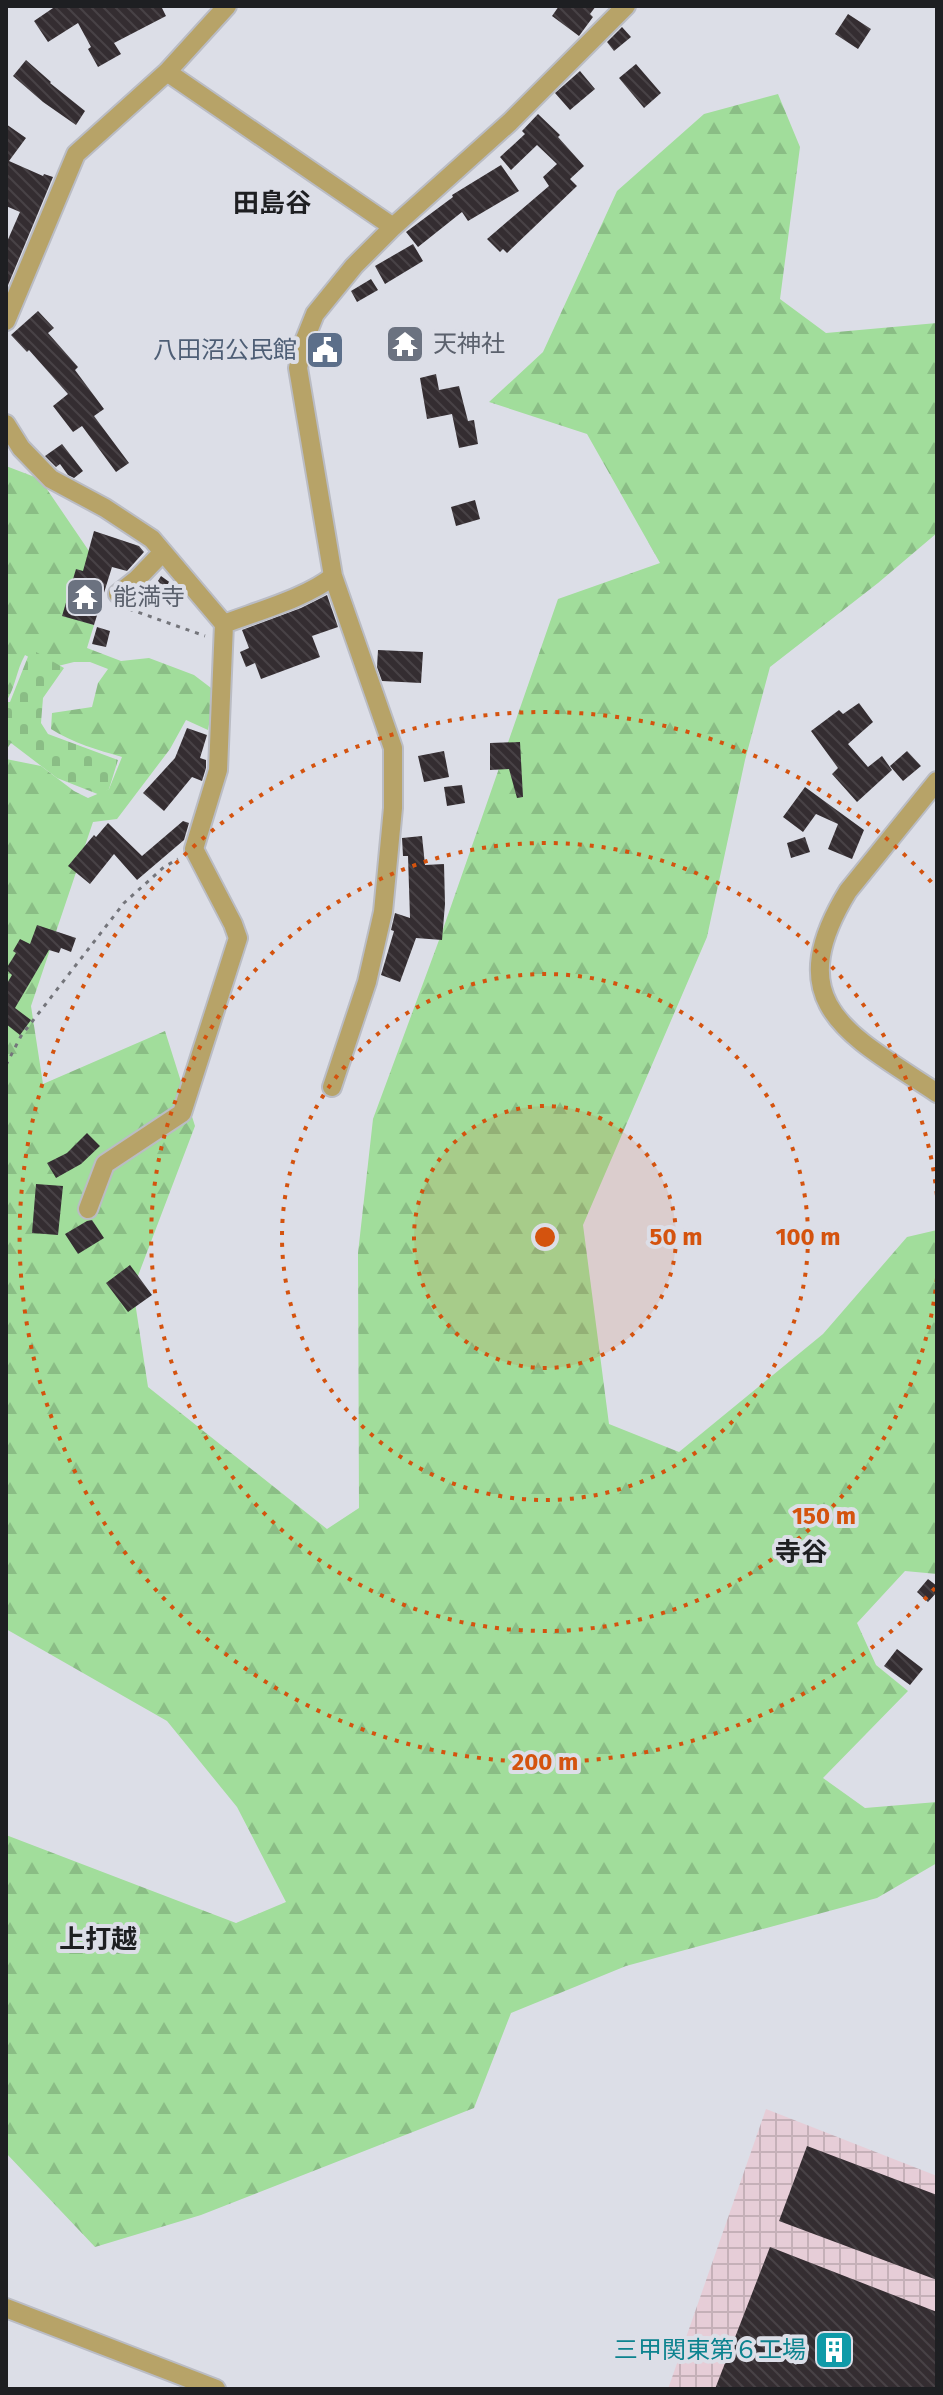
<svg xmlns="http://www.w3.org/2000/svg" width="943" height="2395" font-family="'Fira Sans','Noto Sans JP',sans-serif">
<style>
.industrial{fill:url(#industrial-grid)}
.forest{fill:url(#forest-firs)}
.cemetery{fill:url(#cemetery-stones)}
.building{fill:url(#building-back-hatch)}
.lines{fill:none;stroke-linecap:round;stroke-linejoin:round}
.minor-casing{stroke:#babcc4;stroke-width:22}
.path{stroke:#74757b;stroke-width:3;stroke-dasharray:4 6;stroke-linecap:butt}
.minor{stroke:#b7a368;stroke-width:18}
.ring{fill:none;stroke:#d4530e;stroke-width:4;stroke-dasharray:4 8}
.labels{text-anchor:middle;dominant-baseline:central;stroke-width:8;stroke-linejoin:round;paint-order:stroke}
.worship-label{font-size:24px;fill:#5b616d;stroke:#dcdee7;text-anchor:start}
.service-label{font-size:24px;fill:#4e5e75;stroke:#dcdee7;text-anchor:end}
.culture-label{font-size:24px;fill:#0d838f;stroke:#dcdee7;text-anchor:end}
.neighbourhood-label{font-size:26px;font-weight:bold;fill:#1e1f22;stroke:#dcdee7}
.centre{fill:#d4530e;stroke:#dcdee7;stroke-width:4}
.ring-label{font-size:24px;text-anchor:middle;font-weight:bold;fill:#d4530e;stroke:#dcdee7;stroke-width:8;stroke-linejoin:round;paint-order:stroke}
</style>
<defs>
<pattern id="industrial-grid" width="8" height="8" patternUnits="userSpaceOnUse" patternTransform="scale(2)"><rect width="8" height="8" fill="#e6cdd7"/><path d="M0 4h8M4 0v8" fill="none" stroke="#c5b0b8"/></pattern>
<pattern id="forest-firs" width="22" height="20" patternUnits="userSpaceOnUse" patternTransform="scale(2)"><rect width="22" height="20" fill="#a1dd9b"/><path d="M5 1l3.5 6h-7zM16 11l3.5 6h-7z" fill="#8abd85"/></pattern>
<pattern id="cemetery-stones" width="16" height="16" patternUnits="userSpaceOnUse" patternTransform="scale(2)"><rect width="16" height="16" fill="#a1dd9b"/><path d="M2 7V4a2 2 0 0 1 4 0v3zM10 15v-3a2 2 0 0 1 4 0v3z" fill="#8abd85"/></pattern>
<pattern id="building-back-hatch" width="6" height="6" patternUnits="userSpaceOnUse" patternTransform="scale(2)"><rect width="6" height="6" fill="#342d31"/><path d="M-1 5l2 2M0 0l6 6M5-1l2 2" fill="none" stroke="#484246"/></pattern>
</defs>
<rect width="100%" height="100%" fill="#dcdee7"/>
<path class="industrial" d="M 766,2109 L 937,2176 L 937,2389 L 668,2389 Z"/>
<path class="forest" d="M 778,94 L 800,147 L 780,299 L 826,333 L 937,323 L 937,533 L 878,583 L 770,667 L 745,760 L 707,937 L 583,1225 L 609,1424 L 679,1452 L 823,1334 L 907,1237 L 937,1230 L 937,1574 L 905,1571 L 857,1623 L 876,1665 L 908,1691 L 823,1778 L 865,1808 L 937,1802 L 937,1863 L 877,1898 L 626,1966 L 511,2013 L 474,2108 L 201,2215 L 95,2247 L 6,2153 L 6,1835 L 236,1923 L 286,1902 L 237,1807 L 167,1721 L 6,1629 L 6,759 L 41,766 L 74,791 L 88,798 L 109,789 L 122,757 C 98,750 73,743 51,729 L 52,713 L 92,707 L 98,683 L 108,669 L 90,662 L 74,662 L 58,666 L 36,661 L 25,655 C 16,671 16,686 6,702 L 6,466 L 40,479 L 108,579 L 76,570 L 63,615 L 94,625 L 87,648 L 121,661 L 149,658 L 194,675 L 215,691 L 208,730 L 186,720 L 170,749 L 117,819 L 93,822 L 31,1006 L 43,1084 L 165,1031 L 195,1126 L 133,1289 L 148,1387 L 327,1529 L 359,1508 L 358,1253 L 373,1119 L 442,932 L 558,599 L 660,563 L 587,434 L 489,402 L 543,352 L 617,191 L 704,114 Z"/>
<path class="cemetery" d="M 31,649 L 64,668 L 43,698 L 41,723 L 48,734 L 118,760 L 109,789 L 100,795 L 57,778 L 11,743 L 6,750 L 6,702 L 10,702 Z"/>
<path class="building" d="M 56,6 L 161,6 L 166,16 L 114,43 L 121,54 L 98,67 L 88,49 L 91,47 L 78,23 L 48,42 L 34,21 Z
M 559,6 L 596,6 L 590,14 L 593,17 L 579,36 L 552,16 Z
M 848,14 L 871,29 L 858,49 L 835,34 Z
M 622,27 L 631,37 L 614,51 L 607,42 Z
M 26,60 L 51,82 L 50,83 L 85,111 L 76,125 L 43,102 L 13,76 Z
M 636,64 L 661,93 L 644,108 L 619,78 Z
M 580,71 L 595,89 L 570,110 L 555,93 Z
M 538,114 L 560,135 L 558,137 L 584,166 L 570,179 L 577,186 L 507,253 L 503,249 L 500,252 L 487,239 L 549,186 L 543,177 L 557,164 L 537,145 L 511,170 L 500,157 L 525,134 L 522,131 Z
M 6,124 L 26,138 L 9,161 L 43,176 L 44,174 L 53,177 L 6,290 L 6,244 L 20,212 L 6,206 Z
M 501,165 L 519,191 L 468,221 L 462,212 L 418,247 L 406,232 L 453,197 L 452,195 Z
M 413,244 L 423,261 L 385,284 L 375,266 Z
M 371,279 L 378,290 L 357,302 L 351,291 Z
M 38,311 L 54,328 L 48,333 L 78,367 L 75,370 L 104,409 L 94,416 L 129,463 L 116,472 L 82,426 L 73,432 L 53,406 L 68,394 L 29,350 L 27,352 L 11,335 Z
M 319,337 L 344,346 L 338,365 L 313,356 Z
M 436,374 L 439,390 L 459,386 L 468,421 L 474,420 L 478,444 L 459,448 L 452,414 L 427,419 L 420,378 Z
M 62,444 L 83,471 L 74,478 L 68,475 L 60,464 L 56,467 L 45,456 Z
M 475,500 L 480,519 L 456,526 L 451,507 Z
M 94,531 L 139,546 L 144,552 L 127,571 L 112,567 L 94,625 L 62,616 L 76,569 L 83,571 Z
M 161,576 L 179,589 L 169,605 L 153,594 L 153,589 Z
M 327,595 L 338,627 L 312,636 L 320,657 L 261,679 L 255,663 L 246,667 L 240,652 L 249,648 L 242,630 L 301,608 Z
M 97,627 L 110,631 L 106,647 L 92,644 Z
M 378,650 L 423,652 L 421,683 L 382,681 L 377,667 Z
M 859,703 L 873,722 L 848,744 L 868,767 L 882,756 L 892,770 L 857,802 L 832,774 L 838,768 L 811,731 L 839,710 L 843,714 Z
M 187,728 L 207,735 L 200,758 L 206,760 L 206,768 L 202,781 L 192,777 L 164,811 L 143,793 L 175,758 Z
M 520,742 L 523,797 L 517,798 L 509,769 L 490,770 L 490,743 Z
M 444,751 L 449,777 L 424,782 L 418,756 Z
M 907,751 L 921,766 L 903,781 L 890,766 Z
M 462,785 L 465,803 L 447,806 L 444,787 Z
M 805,787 L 864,830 L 852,859 L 828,849 L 838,824 L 816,814 L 803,832 L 783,817 Z
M 183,821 L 189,823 L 184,840 L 137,880 L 114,854 L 90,884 L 68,866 L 94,835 L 96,837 L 108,823 L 142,856 Z
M 422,836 L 425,865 L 444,864 L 445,904 L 442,940 L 416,938 L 400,982 L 381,975 L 394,931 L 391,930 L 395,913 L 410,918 L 408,856 L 403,856 L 402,838 Z
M 805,837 L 810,852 L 791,858 L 787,843 Z
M 37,925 L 76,938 L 71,952 L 61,948 L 59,953 L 49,950 L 15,1008 L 31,1020 L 20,1035 L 6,1024 L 6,985 L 12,975 L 6,969 L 16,953 L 13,951 L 20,939 L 30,944 Z
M 87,1133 L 100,1146 L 81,1164 L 56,1178 L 47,1163 L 67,1153 Z
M 36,1184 L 63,1186 L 58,1235 L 32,1233 Z
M 92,1220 L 104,1238 L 78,1254 L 65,1234 L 87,1221 Z
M 130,1265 L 152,1295 L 128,1312 L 106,1283 Z
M 928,1579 L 937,1586 L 937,1592 L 928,1602 L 917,1592 Z
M 897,1649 L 923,1669 L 910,1685 L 884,1666 Z
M 807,2146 L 937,2195 L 937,2280 L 779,2221 Z
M 770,2247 L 937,2312 L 937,2389 L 715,2389 Z"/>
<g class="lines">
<defs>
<path id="minor" d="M 167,72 L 393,227
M 6,321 L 76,154 L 167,72 L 227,6
M 6,424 L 21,448 L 51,479 L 105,508 L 152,539 L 224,624 L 218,770 L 194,849 L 233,924 L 238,938 L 182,1113 L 105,1164 L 88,1209
M 118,594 L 137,579 L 163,552
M 224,624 C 255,612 309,597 333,576
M 937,781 L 848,891 C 778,1005 850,1035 937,1093
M 332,1087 L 367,982 L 383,912 L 393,808 L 393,748 L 333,576 L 298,368 L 303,344 L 315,314 L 354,266 L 393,227 L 510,122 L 626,6
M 6,2308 L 216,2389"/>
</defs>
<use href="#minor" class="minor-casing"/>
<path class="path" d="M 129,609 L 205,636
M 6,1065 L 21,1036 L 124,903 L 164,867 L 178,859"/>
<use href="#minor" class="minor"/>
</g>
<circle cx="545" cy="1237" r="131" fill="#d4530e" fill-opacity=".12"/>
<g class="ring">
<circle cx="545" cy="1237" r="131"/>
<circle cx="545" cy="1237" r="263"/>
<path d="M937 1278A394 394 0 1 1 937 1196"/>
<path d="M935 1588A525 525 0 1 1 935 886"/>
</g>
<defs>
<symbol id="temple-square" viewBox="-11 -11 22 22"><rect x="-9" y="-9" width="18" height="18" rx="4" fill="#6b7280" stroke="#dcdee7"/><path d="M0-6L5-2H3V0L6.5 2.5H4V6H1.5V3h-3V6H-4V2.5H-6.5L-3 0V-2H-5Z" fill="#fff"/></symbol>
<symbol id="civic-square" viewBox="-11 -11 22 22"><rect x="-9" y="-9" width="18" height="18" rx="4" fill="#5c6f8a" stroke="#dcdee7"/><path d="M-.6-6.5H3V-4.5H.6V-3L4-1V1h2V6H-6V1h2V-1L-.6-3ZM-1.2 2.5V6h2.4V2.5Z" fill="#fff"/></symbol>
<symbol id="building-square" viewBox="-11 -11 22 22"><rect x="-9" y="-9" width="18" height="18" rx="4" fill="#0f9aa8" stroke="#dcdee7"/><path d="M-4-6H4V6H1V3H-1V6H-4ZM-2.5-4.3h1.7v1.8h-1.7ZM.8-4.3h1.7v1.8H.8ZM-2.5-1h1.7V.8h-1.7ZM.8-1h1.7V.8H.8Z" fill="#fff"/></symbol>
</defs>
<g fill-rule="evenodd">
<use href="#temple-square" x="383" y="322" width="44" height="44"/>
<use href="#civic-square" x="303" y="328" width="44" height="44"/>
<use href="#temple-square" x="63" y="575" width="44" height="44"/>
<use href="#building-square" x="812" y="2328" width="44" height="44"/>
</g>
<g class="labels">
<g class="worship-label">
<text x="433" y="344">天神社</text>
<text x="113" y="597">能満寺</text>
</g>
<g class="service-label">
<text x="297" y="350">八田沼公民館</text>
</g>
<g class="culture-label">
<text x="806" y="2350">三甲関東第６工場</text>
</g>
<g class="neighbourhood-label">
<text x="272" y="203">田島谷</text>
<text x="801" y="1552">寺谷</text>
<text x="98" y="1939">上打越</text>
</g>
</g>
<circle cx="545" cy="1237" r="12" class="centre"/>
<g class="ring-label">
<text x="676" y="1245">50 m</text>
<text x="808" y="1245">100 m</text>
<text x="824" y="1524">150 m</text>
<text x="545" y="1770">200 m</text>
</g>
<rect width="943" height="2395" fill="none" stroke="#1e1f22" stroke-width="16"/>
</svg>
